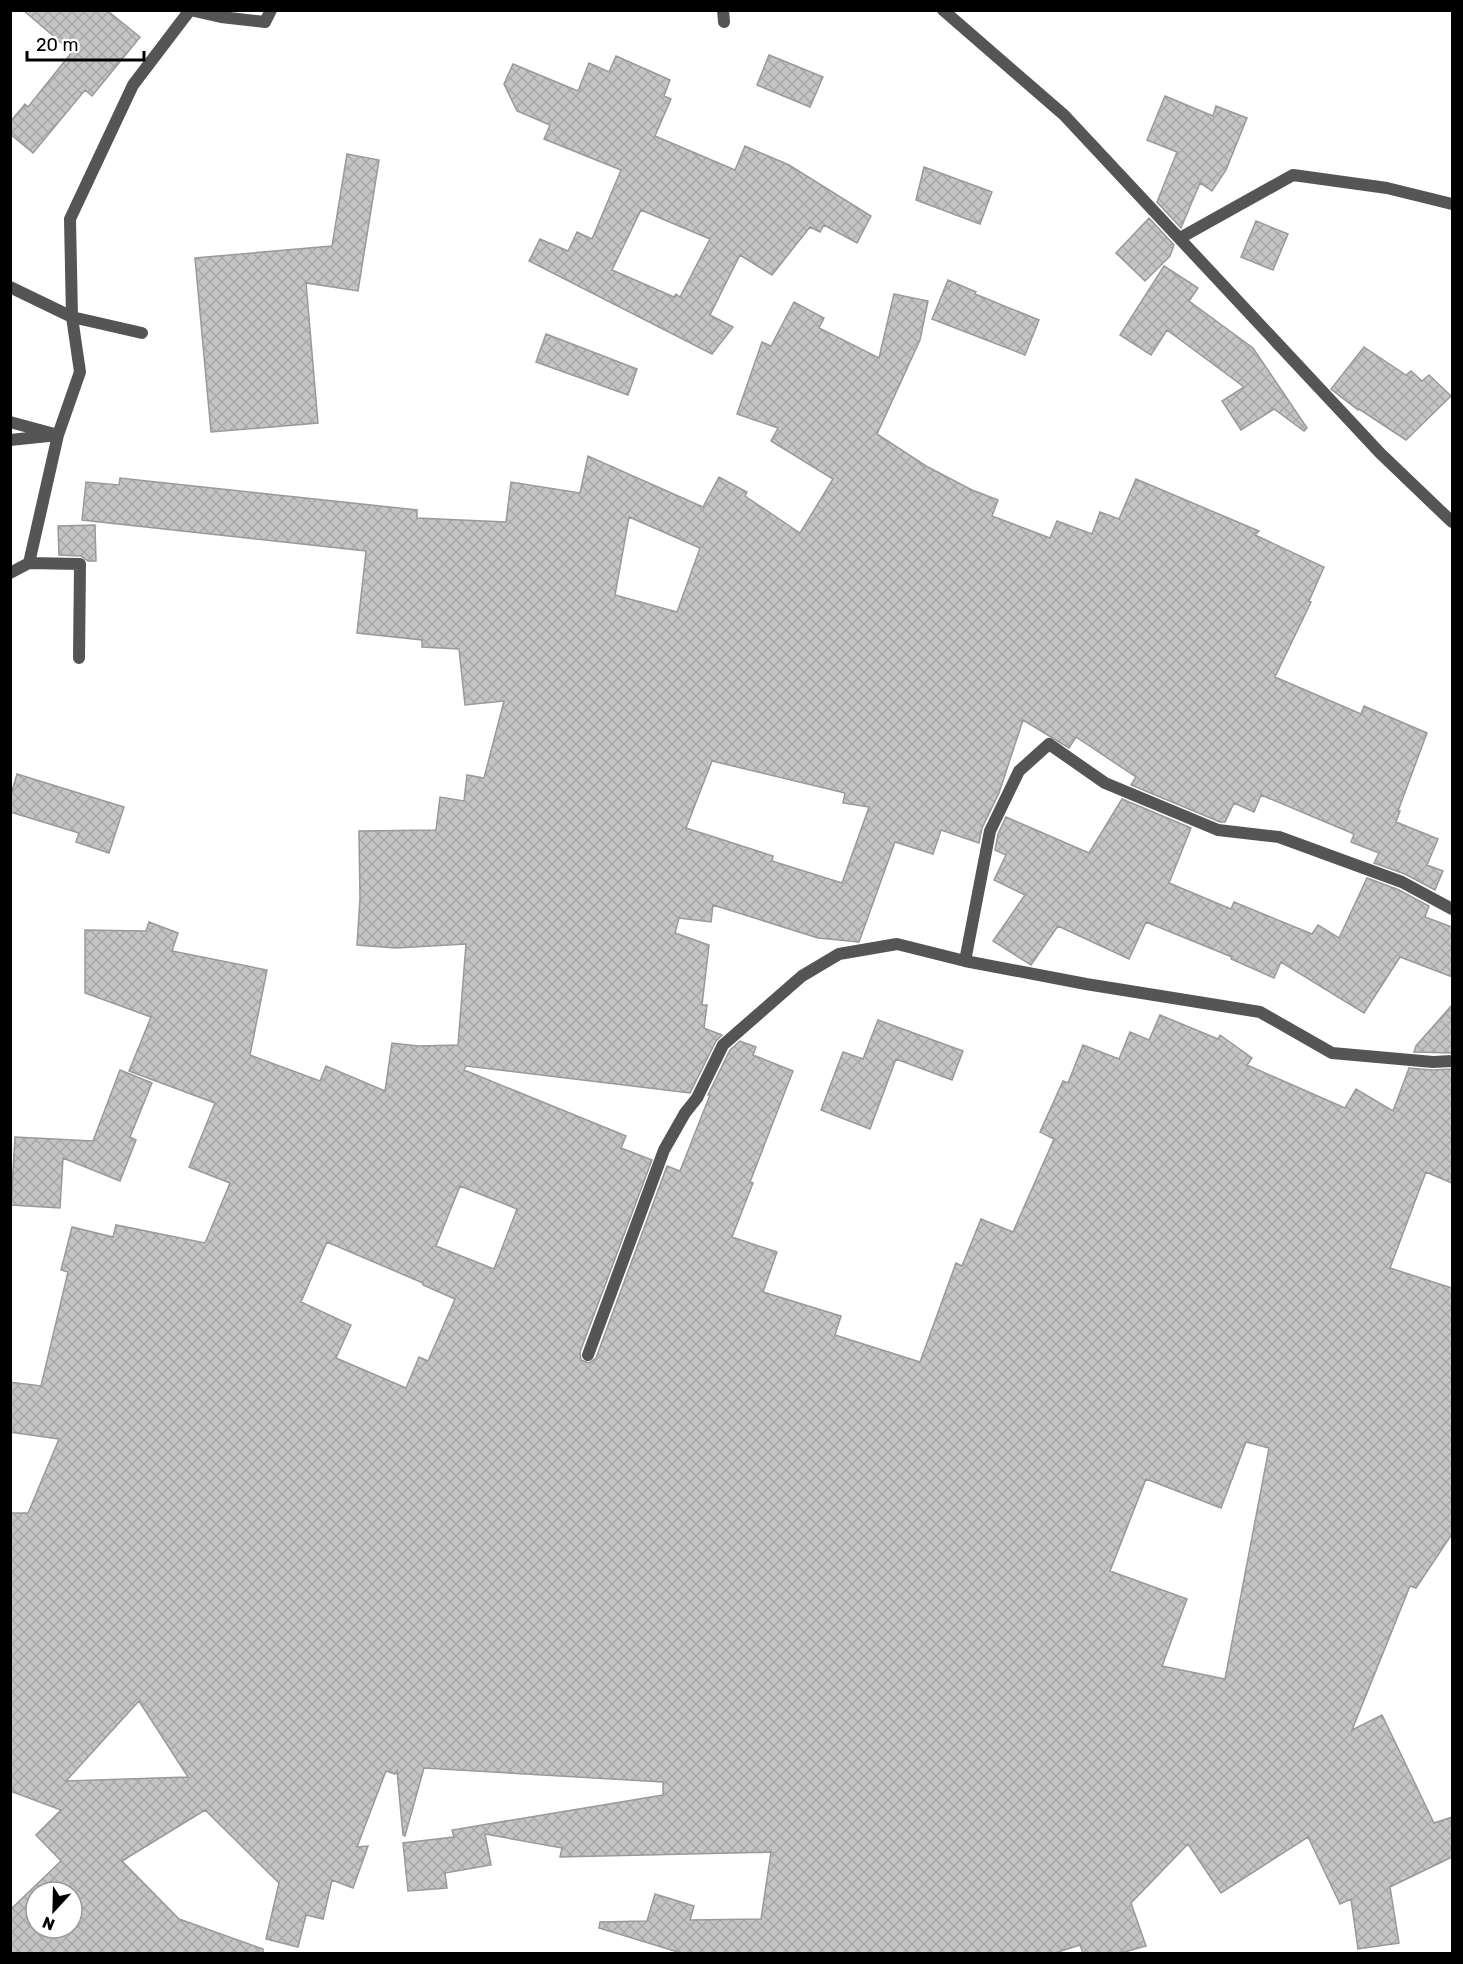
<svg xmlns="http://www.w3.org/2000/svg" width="1463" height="1964" font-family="Rubik,sans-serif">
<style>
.building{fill:url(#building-cross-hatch);stroke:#999;stroke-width:1.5;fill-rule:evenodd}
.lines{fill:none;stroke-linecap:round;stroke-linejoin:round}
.street{stroke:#555;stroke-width:12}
</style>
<defs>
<pattern id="building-cross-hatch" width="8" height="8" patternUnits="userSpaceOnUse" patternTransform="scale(1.5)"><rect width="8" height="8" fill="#c4c4c4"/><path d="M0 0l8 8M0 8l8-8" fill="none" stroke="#a7a7a7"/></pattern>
</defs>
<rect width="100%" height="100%" fill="#fff"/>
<path class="building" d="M 23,10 L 104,10 L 109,12 L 140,37 L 92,96 L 85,90 L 33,153 L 10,134 L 10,122 L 25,104 L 28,107 L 72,52 Z
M 769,55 L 823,77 L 810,107 L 757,85 Z
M 616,56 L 670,80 L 664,96 L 671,99 L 655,136 L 735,170 L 745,146 L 789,165 L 871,216 L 857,243 L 824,225 L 820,232 L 810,227 L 772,275 L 740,255 L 710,315 L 733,327 L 712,354 L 529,261 L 540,239 L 568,251 L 577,232 L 592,239 L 621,170 L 544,139 L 550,125 L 517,111 L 504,84 L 513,64 L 578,91 L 589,63 L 609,72 ZM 641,210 L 710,239 L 680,297 L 676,294 L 674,297 L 612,270 Z
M 1165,96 L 1213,116 L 1216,106 L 1247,118 L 1226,170 L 1212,191 L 1200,183 L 1181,228 L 1157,202 L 1177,152 L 1147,140 Z
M 347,154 L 379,160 L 358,291 L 306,283 L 318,423 L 211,432 L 195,258 L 332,246 Z
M 924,167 L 992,192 L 980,224 L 916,200 Z
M 1149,218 L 1174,245 L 1170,256 L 1145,281 L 1116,253 Z
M 1256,221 L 1288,234 L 1273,270 L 1241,257 Z
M 1164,266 L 1198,288 L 1189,301 L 1253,348 L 1307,428 L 1304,431 L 1274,409 L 1241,430 L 1222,401 L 1244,387 L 1167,330 L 1151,355 L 1120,335 Z
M 948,280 L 976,292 L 975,294 L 1039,320 L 1025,355 L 932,319 Z
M 894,294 L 928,301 L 920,340 L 877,434 L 926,466 L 972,490 L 998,500 L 992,516 L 1050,538 L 1057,521 L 1092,534 L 1100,512 L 1119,519 L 1136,479 L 1259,531 L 1255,535 L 1324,567 L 1309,601 L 1311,602 L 1275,677 L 1361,714 L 1364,706 L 1427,733 L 1398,811 L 1400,811 L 1396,822 L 1438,839 L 1427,865 L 1443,871 L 1435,890 L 1405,874 L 1374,863 L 1379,853 L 1351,842 L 1354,834 L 1261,795 L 1254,812 L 1234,803 L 1225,822 L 1220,822 L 1131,785 L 1136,777 L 1076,737 L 1069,748 L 1023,720 L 999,793 L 982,828 L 979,843 L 941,830 L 933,854 L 895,842 L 859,942 L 818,938 L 713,905 L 711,922 L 679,918 L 675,933 L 709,945 L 702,1005 L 707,1005 L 704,1028 L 722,1035 L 716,1041 L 690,1093 L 466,1066 L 464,1070 L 626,1136 L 621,1148 L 652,1160 L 580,1352 L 581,1360 L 589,1363 L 596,1358 L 667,1166 L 680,1171 L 710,1095 L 708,1095 L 730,1050 L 740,1041 L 756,1047 L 753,1055 L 793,1071 L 750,1182 L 753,1183 L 732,1237 L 777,1252 L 763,1292 L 841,1316 L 835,1335 L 920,1362 L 956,1263 L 962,1266 L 981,1219 L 1013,1232 L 1054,1139 L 1040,1132 L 1063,1081 L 1068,1083 L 1083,1045 L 1119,1059 L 1130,1032 L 1149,1040 L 1160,1015 L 1218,1039 L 1220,1035 L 1252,1058 L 1247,1065 L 1345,1108 L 1356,1089 L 1393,1111 L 1409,1068 L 1432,1070 L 1452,1069 L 1452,1183 L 1426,1172 L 1390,1268 L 1452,1288 L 1452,1534 L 1416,1588 L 1410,1586 L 1352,1730 L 1382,1715 L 1434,1823 L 1452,1817 L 1452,1857 L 1390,1887 L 1399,1943 L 1358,1949 L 1351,1899 L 1340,1904 L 1308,1837 L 1221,1893 L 1188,1844 L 1131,1903 L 1146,1946 L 1121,1953 L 1083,1953 L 1080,1945 L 1055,1953 L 681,1953 L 599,1928 L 600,1922 L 647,1921 L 655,1894 L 694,1906 L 690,1920 L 761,1919 L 771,1852 L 560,1857 L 562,1848 L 485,1834 L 491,1865 L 445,1873 L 447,1888 L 408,1891 L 403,1843 L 454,1837 L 452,1830 L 663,1795 L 663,1782 L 424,1768 L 405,1836 L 403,1835 L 397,1771 L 395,1774 L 386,1771 L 357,1847 L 368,1846 L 353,1888 L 332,1880 L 323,1919 L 306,1915 L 298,1947 L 266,1939 L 279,1883 L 205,1810 L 122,1861 L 179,1919 L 263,1949 L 263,1953 L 10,1953 L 10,1910 L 61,1861 L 36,1835 L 61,1810 L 10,1791 L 10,1513 L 28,1513 L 59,1439 L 10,1432 L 10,1382 L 41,1386 L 68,1272 L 61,1270 L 72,1227 L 113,1237 L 116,1225 L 205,1243 L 230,1183 L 189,1167 L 215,1103 L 129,1071 L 151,1017 L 85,993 L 85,930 L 146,931 L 149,922 L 178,933 L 172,951 L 267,970 L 250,1055 L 320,1081 L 326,1066 L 385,1091 L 392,1043 L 418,1046 L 458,1045 L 466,944 L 396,948 L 357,945 L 360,899 L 359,831 L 436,830 L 440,797 L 464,801 L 467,775 L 484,778 L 504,701 L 465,705 L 459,649 L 422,647 L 422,640 L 357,633 L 366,551 L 82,520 L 86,482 L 119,485 L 120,478 L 417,510 L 417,518 L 506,522 L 511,482 L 580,493 L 588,456 L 703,507 L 719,477 L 747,492 L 745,496 L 800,533 L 833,479 L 771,441 L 778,428 L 737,414 L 762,342 L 771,346 L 794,302 L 824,318 L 819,328 L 879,358 ZM 629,517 L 700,548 L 677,612 L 615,595 ZM 712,761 L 845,793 L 843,803 L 869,807 L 842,883 L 772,861 L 773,856 L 686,828 ZM 460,1186 L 517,1209 L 494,1269 L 436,1246 ZM 327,1242 L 423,1283 L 423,1285 L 455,1299 L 428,1361 L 419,1357 L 406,1388 L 336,1358 L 351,1325 L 301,1302 ZM 1246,1442 L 1269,1448 L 1225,1679 L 1162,1666 L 1187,1599 L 1110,1571 L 1146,1479 L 1221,1508 ZM 139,1701 L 188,1777 L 66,1781 ZM 36,1892 L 72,1892 L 72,1928 L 36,1928 Z
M 546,334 L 637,369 L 628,395 L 536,362 Z
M 1364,347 L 1406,375 L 1411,371 L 1422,381 L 1429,375 L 1451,396 L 1406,440 L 1359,409 L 1358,410 L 1331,389 Z
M 95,525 L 96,561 L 88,561 L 81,556 L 59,555 L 58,526 Z
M 17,774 L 124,807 L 109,853 L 76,842 L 79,833 L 10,812 L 10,798 Z
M 1122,799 L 1191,828 L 1169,883 L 1231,909 L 1234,902 L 1312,934 L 1318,925 L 1339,938 L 1367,878 L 1399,890 L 1429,906 L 1425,917 L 1452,927 L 1452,977 L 1400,957 L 1364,1013 L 1281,962 L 1274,978 L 1231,959 L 1232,957 L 1146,922 L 1129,959 L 1058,926 L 1031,965 L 993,941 L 1025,895 L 994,880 L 1006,855 L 995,850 L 998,834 L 1006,817 L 1089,853 Z
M 1452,1005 L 1452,1053 L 1414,1052 L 1416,1046 Z
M 878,1020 L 963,1051 L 952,1080 L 896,1059 L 870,1129 L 821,1110 L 843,1052 L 863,1059 Z
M 120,1070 L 152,1083 L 130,1137 L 136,1140 L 120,1181 L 63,1158 L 60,1208 L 11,1205 L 15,1137 L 93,1141 Z"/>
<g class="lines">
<path class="street" d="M 190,10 L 221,17 L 265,22 L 271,10
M 723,10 L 724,22
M 943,10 L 1064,115 L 1380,453 L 1452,522
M 1180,238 L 1293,175 L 1387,188 L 1452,204
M 10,287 L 72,317 L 142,333
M 10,422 L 58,435 L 29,563 L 10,573
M 10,440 L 58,435 L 80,372 L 72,317 L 70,219 L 133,85 L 190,10
M 29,563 L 80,564 L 79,658
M 965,961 L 990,831 L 1019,771 L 1049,744 L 1105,783 L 1218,830 L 1279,837 L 1402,882 L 1452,909
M 588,1355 L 664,1150 L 685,1113 L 697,1098 L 723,1045 L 802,976 L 839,954 L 897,944 L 965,961 L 1086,984 L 1260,1012 L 1332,1053 L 1433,1062 L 1452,1061"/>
</g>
<rect width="1463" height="1964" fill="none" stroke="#000000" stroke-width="24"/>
<g transform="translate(54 1910) rotate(202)"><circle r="28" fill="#ffffff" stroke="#999999" stroke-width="1.5"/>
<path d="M0-4.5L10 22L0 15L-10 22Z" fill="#000000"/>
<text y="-9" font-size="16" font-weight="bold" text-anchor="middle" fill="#000000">N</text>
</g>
<path d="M27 51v9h117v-9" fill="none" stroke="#000000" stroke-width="3"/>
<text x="36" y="51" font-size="18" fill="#000000" stroke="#ffffff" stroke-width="4.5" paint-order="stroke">20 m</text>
</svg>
